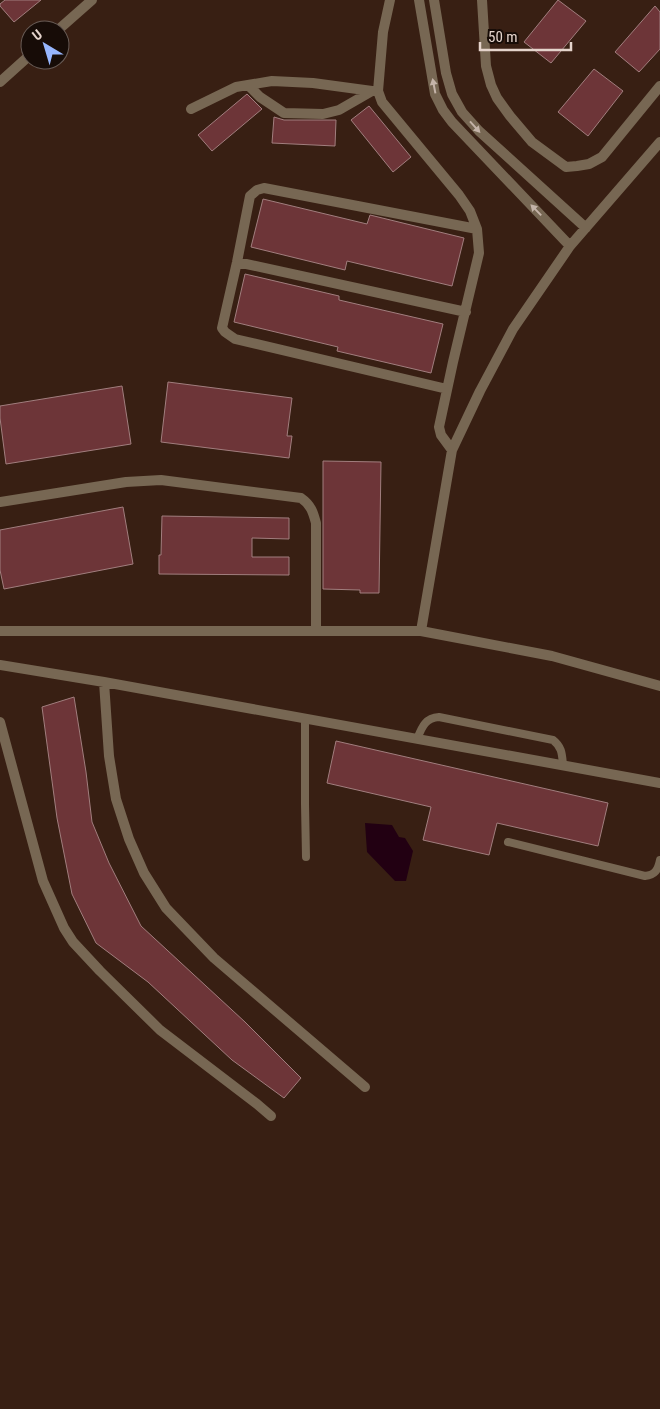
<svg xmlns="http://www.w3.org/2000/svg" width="660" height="1409" font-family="'Roboto Condensed',sans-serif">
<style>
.water{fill:#220012}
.building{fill:#6d3538;stroke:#a17e7e}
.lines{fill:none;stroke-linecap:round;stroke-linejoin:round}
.service{stroke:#776753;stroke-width:8}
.minor{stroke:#776753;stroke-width:10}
.oneway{fill:#c4b3a8}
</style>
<rect width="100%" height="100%" fill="#381f13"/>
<path class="water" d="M 365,823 L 392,825 L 399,837 L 405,838 L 413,851 L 406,881 L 395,881 L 367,852 Z"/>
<path class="building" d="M 5,0 L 41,0 L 14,22 L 0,6 L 0,4 Z
M 558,0 L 586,21 L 551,63 L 524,42 Z
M 655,6 L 660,12 L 660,49 L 639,72 L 615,52 Z
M 594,69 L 623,91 L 588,136 L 558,112 Z
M 247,94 L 262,109 L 212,151 L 198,135 Z
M 369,106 L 411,157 L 393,172 L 351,120 Z
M 274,117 L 284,120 L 336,120 L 335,146 L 272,143 Z
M 263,199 L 367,224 L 370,215 L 464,238 L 452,286 L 347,261 L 345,270 L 251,247 Z
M 245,274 L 339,296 L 339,300 L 443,324 L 431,373 L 337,351 L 338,347 L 234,322 Z
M 168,382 L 292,398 L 287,436 L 292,436 L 289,458 L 161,442 Z
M 122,386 L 131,444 L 6,464 L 0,418 L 0,406 Z
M 323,461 L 381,462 L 379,593 L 360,593 L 360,590 L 323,589 Z
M 123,507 L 133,564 L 4,589 L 0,570 L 0,530 Z
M 162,516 L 289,518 L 289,539 L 252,538 L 252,557 L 289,557 L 289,575 L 159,574 L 159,555 L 161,555 Z
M 74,697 L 86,772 L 92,822 L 109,863 L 141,926 L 245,1022 L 301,1078 L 284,1098 L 232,1060 L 148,982 L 96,943 L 72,894 L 57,818 L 42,707 Z
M 336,741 L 608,803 L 598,846 L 497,823 L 489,855 L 423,840 L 431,807 L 327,783 Z"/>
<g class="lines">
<path class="service" d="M 305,719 L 305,804 L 306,857
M 417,739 C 422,727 425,718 439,717 L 553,740 C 562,747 562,754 563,765
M 508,842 L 645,876 C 655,875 658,870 660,860"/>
<path class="minor" d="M 390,0 L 383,32 L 378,91 L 382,102 L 459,195 L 470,211 L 477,229 L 479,253 L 453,362 L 439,427 L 441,435 L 452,450
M 419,0 L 435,94 L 443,110 L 452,122 L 570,246
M 434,0 L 446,73 L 452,94 L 462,112 L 479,131 L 586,228
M 482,0 L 486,66 L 491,85 L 497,98 L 510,116 L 532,142 L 566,167 L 577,166 L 589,164 L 602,157 L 660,86
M 58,30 L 92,0
M 0,82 L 30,55
M 248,85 L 260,97 L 284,113 L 323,114 L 339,110 L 372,91
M 191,109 L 236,87 L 272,81 L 313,83 L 372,91 L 378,91
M 237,262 L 466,312
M 447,389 L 235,339 L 225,332 L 222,328 L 237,262 L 250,196 L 257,190 L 264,188 L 477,229
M 0,502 L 126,482 L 161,480 L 301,498 C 311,505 313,512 316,523 L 316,631
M 0,631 L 421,631 L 552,656 L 660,686
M 421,631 L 452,450 L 480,391 L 513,329 L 570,246 L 660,142
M 0,665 L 104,682 L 660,783
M 104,682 L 109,756 L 116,799 L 129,839 L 144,873 L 166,908 L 214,958 L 365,1087
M 0,722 L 43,881 L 64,928 L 73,942 L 100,971 L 160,1030 L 257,1104 L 271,1116"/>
</g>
<defs><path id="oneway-solid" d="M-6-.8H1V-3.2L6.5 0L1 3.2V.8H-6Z" transform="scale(1.25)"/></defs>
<g class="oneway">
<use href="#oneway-solid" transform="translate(434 86) rotate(-101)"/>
<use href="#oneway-solid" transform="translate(475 127) rotate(48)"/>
<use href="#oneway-solid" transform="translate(536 210) rotate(-134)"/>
</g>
<g transform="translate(45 45) rotate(322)"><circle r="24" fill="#170c07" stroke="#695c56"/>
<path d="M0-4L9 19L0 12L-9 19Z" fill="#97b6fd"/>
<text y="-8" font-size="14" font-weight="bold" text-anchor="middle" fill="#e5d4cc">U</text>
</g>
<path d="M480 42v8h91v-8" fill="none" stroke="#e5d4cc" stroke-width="2.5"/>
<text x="488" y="42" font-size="15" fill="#e5d4cc" stroke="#170c07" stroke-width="4" paint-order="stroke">50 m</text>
</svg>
